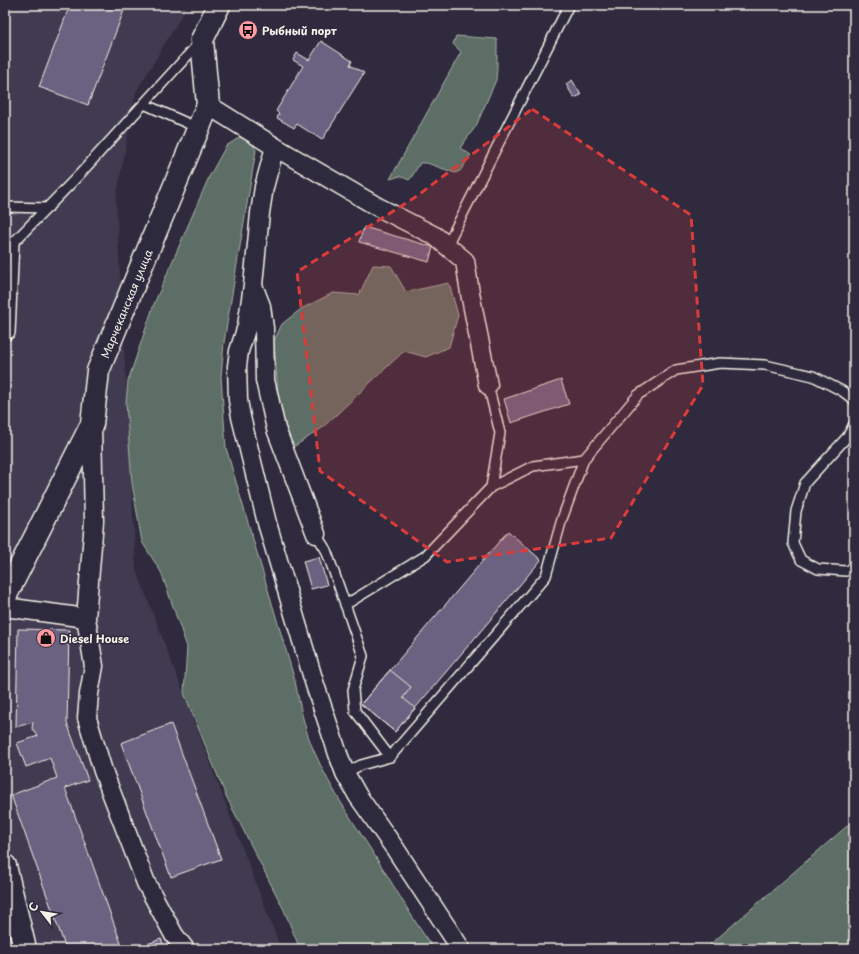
<svg xmlns="http://www.w3.org/2000/svg" width="859" height="954" font-family="'Playpen Sans',sans-serif">
<style>
.built{fill:#413b51}
.green{fill:#5c6e65;stroke:#a8b0a6}
.building{fill:#6b6280;stroke:#f4f1e8}
.lines{fill:none;stroke-linecap:round;stroke-linejoin:round}
.service-casing{stroke:#f4f1e8;stroke-width:12}
.minor-casing{stroke:#f4f1e8;stroke-width:21}
.tertiary-casing{stroke:#f4f1e8;stroke-width:25}
.service{stroke:#2f2a3d;stroke-width:9}
.minor{stroke:#2f2a3d;stroke-width:18}
.tertiary{stroke:#2f2a3d;stroke-width:22}
.marked{fill:#d93c3b;fill-opacity:0.2;stroke:#d93c3b;stroke-width:3;stroke-dasharray:8 5;stroke-linejoin:round}
.labels{text-anchor:middle;dominant-baseline:central;stroke-width:3;stroke-linejoin:round;paint-order:stroke}
.poi-label{font-size:11px;font-weight:bold;fill:#f4f1e8;stroke:#2f2a3d;text-anchor:start}
.street-label{font-size:11px;fill:#f4f1e8;stroke:#2f2a3d}
</style>
<rect width="100%" height="100%" fill="#2f2a3d"/>
<filter id="ink" filterUnits="userSpaceOnUse"><feTurbulence type="fractalNoise" baseFrequency=".025" numOctaves="2"/><feDisplacementMap in="SourceGraphic" scale="8" xChannelSelector="R" yChannelSelector="G"/><feConvolveMatrix kernelMatrix="1 2 1 2 8 2 1 2 1" color-interpolation-filters="sRGB"/></filter>
<g filter="url(#ink)">
<path class="built" d="M 5,5 L 188,5 L 136,92 L 116,199 L 136,569 L 281,949 L 5,949 Z"/>
<path class="green" d="M 456,36 L 497,39 L 497,69 L 496,80 L 476,126 L 460,148 L 471,155 L 460,171 L 455,173 L 427,163 L 420,163 L 411,178 L 409,180 L 400,176 L 390,179 L 461,52 L 453,44 Z
M 242,136 L 250,140 L 256,150 L 224,342 L 221,377 L 226,448 L 295,681 C 300,705 304,729 314,751 C 331,791 357,827 380,864 C 398,892 414,922 434,949 L 300,949 L 284,910 L 226,796 L 184,693 L 187,647 L 161,572 L 142,542 L 132,483 L 126,403 L 128,381 L 154,304 L 209,177 L 226,146 Z
M 373,265 L 391,266 L 406,292 L 449,283 L 458,315 L 449,347 L 426,357 L 404,351 L 322,428 L 295,446 L 289,438 L 279,407 L 274,341 L 282,324 L 301,309 L 333,293 L 359,295 Z
M 854,820 L 854,949 L 705,949 Z"/>
<path class="building" d="M 70,5 L 126,5 L 88,105 L 39,87 Z
M 321,41 L 352,61 L 350,65 L 364,73 L 322,140 L 297,124 L 294,128 L 277,118 L 279,114 L 276,111 L 303,66 L 293,60 L 297,53 L 309,60 Z
M 572,80 L 581,95 L 574,98 L 566,84 Z
M 364,227 L 433,247 L 429,262 L 359,242 Z
M 561,380 L 569,404 L 511,423 L 504,399 Z
M 508,531 L 541,560 L 395,732 L 361,704 Z
M 319,557 L 327,585 L 311,589 L 303,561 Z
M 18,629 L 69,630 L 67,723 L 88,780 L 65,788 L 123,949 L 66,949 L 11,795 L 57,778 L 50,758 L 26,767 L 17,743 L 38,736 L 32,728 L 33,722 L 16,727 Z
M 390,670 L 411,687 L 403,698 L 415,708 L 395,732 L 361,704 Z
M 171,724 L 221,859 L 171,877 L 121,743 Z
M 161,939 L 165,949 L 134,949 Z"/>
<g class="lines">
<defs>
<path id="service" d="M 144,104 L 198,128
M 5,207 L 48,208
M 447,245 L 569,5
M 5,336 L 10,333 L 14,242 L 79,175 L 199,43
M 488,385 L 500,433 L 491,487
M 854,424 L 848,436 L 805,483 L 796,511 L 793,543 L 801,560 L 818,569 L 846,571 L 854,568
M 316,534 L 326,550 L 335,575 L 363,656 L 353,690 L 355,711 L 390,757
M 345,605 L 425,556 L 491,487 L 533,466 L 584,459
M 345,773 L 361,765 L 390,757 L 546,576 L 562,519 L 584,459 L 638,395 L 676,370 L 720,363 L 765,365 L 813,376 L 842,391 L 854,400"/>
<path id="minor" d="M 208,105 L 275,147 L 378,207 L 435,236 L 465,261 L 470,293 L 488,385
M 275,147 L 264,187 L 260,213 L 253,285 L 247,326 L 239,351 L 237,366 L 238,400 L 241,417 L 267,523 L 315,685 L 338,754 L 345,773 L 358,796 L 396,850 L 461,949
M 254,288 L 261,306 L 264,328 L 265,380 L 276,429 L 316,534
M 92,425 L 94,521 L 86,618 L 94,666 L 89,694 L 87,718 L 103,771 L 146,883 L 174,935 L 185,949
M 5,607 L 86,618"/>
<g id="tertiary">
<path id="s1" d="M 5,597 L 92,424 L 98,371 L 208,105 L 202,40 L 219,5"/>
<path d="M 5,866 L 25,949"/>
</g>
</defs>
<use href="#service" class="service-casing"/>
<use href="#minor" class="minor-casing"/>
<use href="#tertiary" class="tertiary-casing"/>
<use href="#service" class="service"/>
<use href="#minor" class="minor"/>
<use href="#tertiary" class="tertiary"/>
</g>
</g>
<path class="marked" d="M 532,109 L 691,215 L 703,385 L 611,538 L 447,562 L 320,471 L 297,272 L 417,196 Z"/>
<defs>
<symbol id="bus-disc" viewBox="-11 -11 22 22"><circle r="9.5" fill="#ff9aa2" stroke="#2f2a3d"/><path d="M-5-6H5V4H4V6H2V4H-2V6H-4V4H-5ZM-3.5-4V0h7V-4ZM-3.5 1.2v1.5H-2V1.2ZM2 1.2v1.5H3.5V1.2Z" fill="#111"/></symbol>
<symbol id="shop-disc" viewBox="-11 -11 22 22"><circle r="9.5" fill="#ff9aa2" stroke="#2f2a3d"/><path d="M-5-2.5h2.3a2.7 3.5 0 0 1 5.4 0H5L5.5 6h-11ZM-1.5-2.5h3a1.5 2.3 0 0 0-3 0Z" fill="#111"/></symbol>
</defs>
<g fill-rule="evenodd">
<use href="#bus-disc" x="237" y="19" width="22" height="22"/>
<use href="#shop-disc" x="35" y="627" width="22" height="22"/>
</g>
<g class="labels">
<g class="poi-label">
<text x="262" y="30">Рыбный порт</text>
<text x="60" y="638">Diesel House</text>
</g>
<g class="street-label">
<text stroke="none"><textPath href="#s1" startOffset="320">Марчеканская улица</textPath></text>
</g>
</g>
<rect width="859" height="954" fill="none" stroke="#2f2a3d" stroke-width="20"/>
<rect x="10" y="10" width="839" height="934" fill="none" stroke="#f4f1e8" stroke-width="1.5" filter="url(#ink)"/>
<g transform="translate(42 912) rotate(301)" stroke="#2f2a3d" stroke-width="3" paint-order="stroke">
<path d="M0-3L7 15L0 10L-7 15Z" fill="#f4f1e8"/>
<text y="-6" font-size="11" font-weight="bold" text-anchor="middle" fill="#f4f1e8">С</text>
</g>
</svg>
